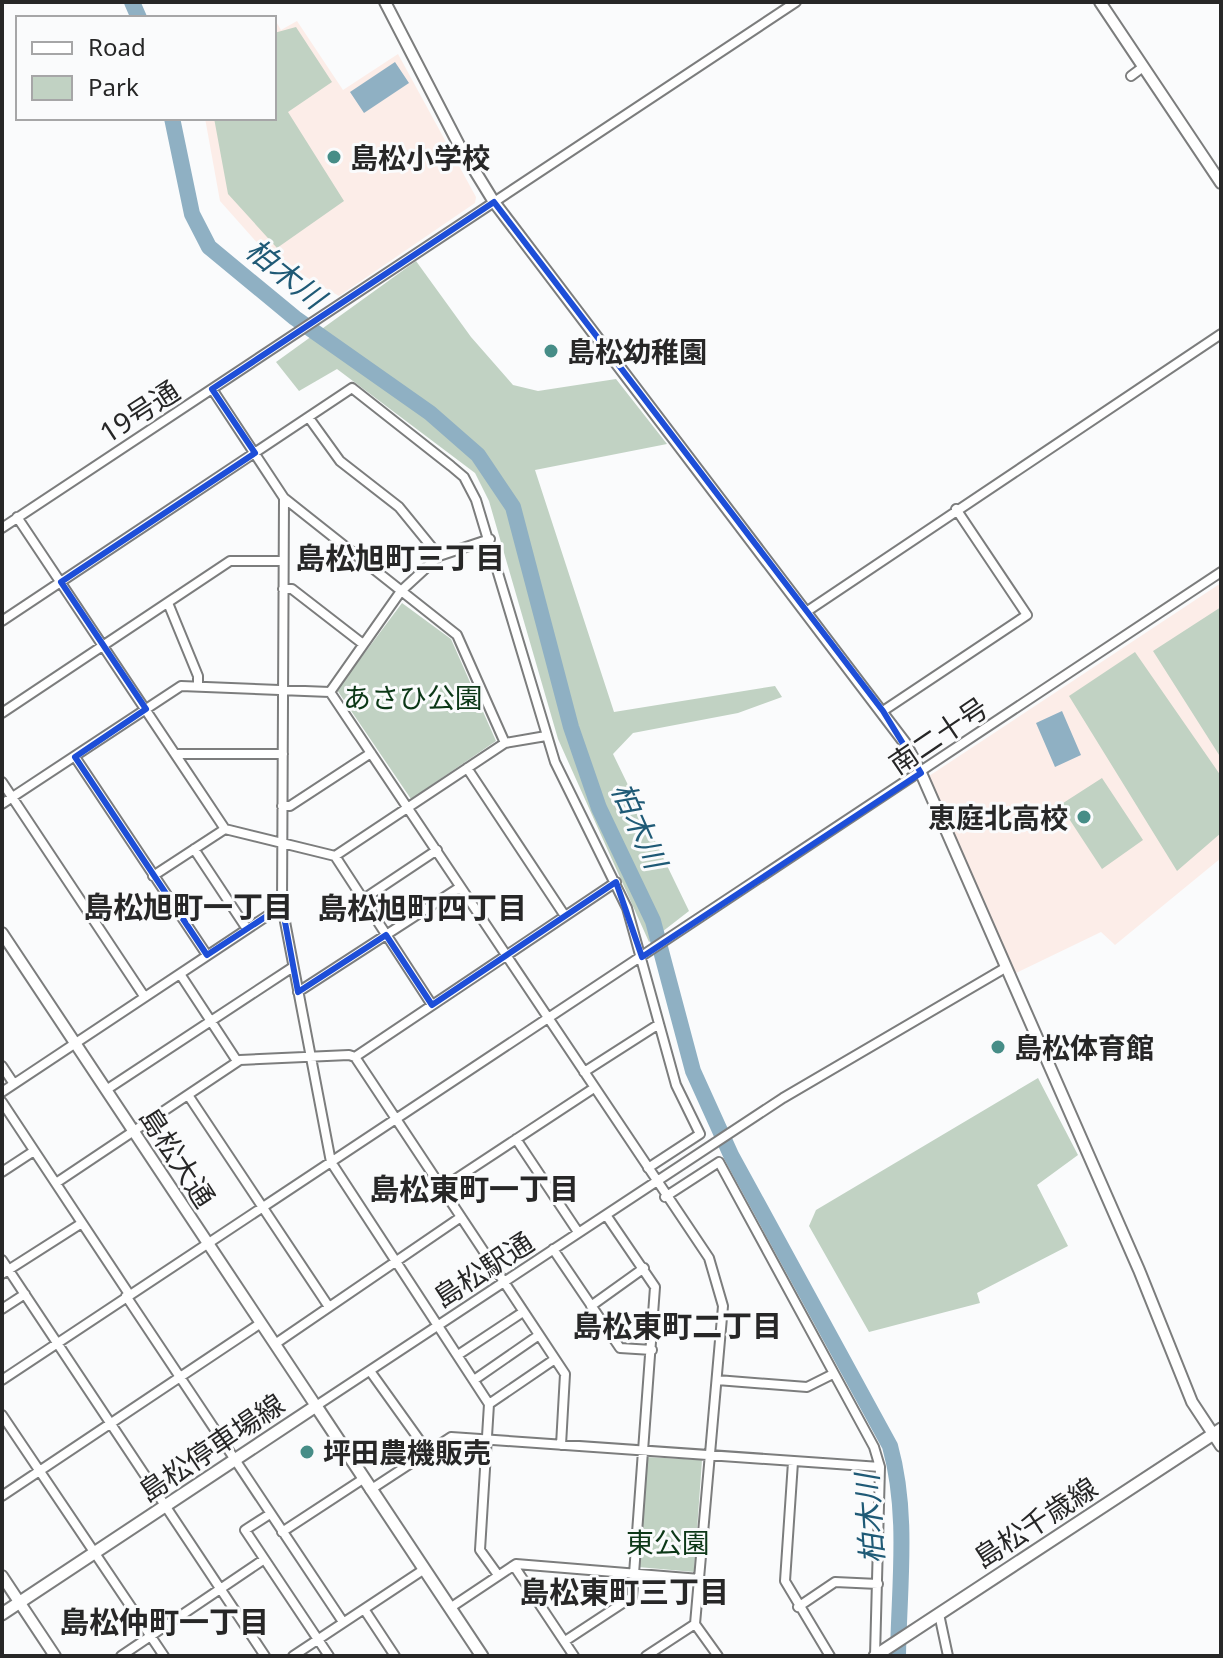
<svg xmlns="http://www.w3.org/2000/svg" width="1223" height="1658" font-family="'Noto Sans','Noto Sans JP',sans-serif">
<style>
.education{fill:#fcede8}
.green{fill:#c1d2c3}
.water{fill:#8fb0c3}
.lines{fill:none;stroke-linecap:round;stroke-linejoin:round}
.river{stroke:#8fb0c3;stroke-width:16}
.minor-casing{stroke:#7c7d7d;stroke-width:12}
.tertiary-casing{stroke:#7c7d7d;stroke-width:14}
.secondary-casing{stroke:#7c7d7d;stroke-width:15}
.minor{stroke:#fff;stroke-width:8}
.tertiary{stroke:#fff;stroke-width:10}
.secondary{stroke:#fff;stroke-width:11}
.marked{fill:none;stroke:#1d4ed8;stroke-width:6;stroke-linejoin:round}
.poi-dot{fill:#468d87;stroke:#fafbfc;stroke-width:3}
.labels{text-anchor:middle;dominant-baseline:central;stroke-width:6;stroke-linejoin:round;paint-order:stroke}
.poi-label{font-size:28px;font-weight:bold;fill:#272727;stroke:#fafbfc;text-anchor:start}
.street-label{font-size:28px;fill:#272727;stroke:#fafbfc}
.park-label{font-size:28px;fill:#0c3817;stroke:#fafbfc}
.water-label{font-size:30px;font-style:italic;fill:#1f5a76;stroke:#fafbfc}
.neighbourhood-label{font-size:30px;font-weight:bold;fill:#272727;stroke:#fafbfc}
</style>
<rect width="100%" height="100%" fill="#fafbfc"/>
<path class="education" d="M 274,18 L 281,30 L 297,21 L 343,90 L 398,54 L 476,197 L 475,203 L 339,296 L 269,256 L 220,201 L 205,118 L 274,118 Z
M 1221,583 L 1221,858 L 1115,945 L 1101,932 L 1016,973 L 929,776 Z"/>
<path class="green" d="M 296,27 L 332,82 L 288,112 L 344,201 L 277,248 L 228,194 L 214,118 L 274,118 L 274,33 Z
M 416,261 L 471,337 L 513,385 L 538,391 L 616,379 L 667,444 L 535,470 L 614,712 L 775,686 L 782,697 L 738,713 L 633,733 L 613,754 L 689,911 L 649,942 L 558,739 L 489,501 L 475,473 L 337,369 L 299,391 L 276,362 Z
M 402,603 L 451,639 L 496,741 L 411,799 L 337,690 Z
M 1221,607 L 1221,758 L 1153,651 Z
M 1135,652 L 1221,776 L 1221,833 L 1177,871 L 1069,696 Z
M 1102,778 L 1143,840 L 1102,869 L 1060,805 Z
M 1038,1078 L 1078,1155 L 1037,1185 L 1068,1246 L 977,1293 L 980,1303 L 869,1332 L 809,1226 L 816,1210 Z
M 646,1457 L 702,1460 L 694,1572 L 638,1567 Z"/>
<path class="water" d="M 395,62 L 409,83 L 364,113 L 350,92 Z
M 1062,711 L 1081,755 L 1055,767 L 1036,723 Z"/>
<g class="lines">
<path class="river" d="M 132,2 L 139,18
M 172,118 L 192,214 L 209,247 L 295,318 L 430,413 L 478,455 L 513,507 L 571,727 L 599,808 L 653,921 L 693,1071 L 731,1155 L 890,1446 C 909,1514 899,1586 898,1656"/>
<defs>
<path id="minor" d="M 1131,76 L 1143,67
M 212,389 L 284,498 L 282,906 L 331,1162 L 489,1404 L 480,1550 L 498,1575
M 309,418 L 340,461 L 399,507 L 439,556
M 284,498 L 457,635 L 505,743
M 17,517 L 225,829
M 2,528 L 796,2
M 283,589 L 292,589 L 363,644
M 168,603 L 198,676 L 198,685
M 806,612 L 1221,334
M 2,621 L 352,388 L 451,466 L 464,477 L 476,500 L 555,762 L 627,908 L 676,1085 L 700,1134 L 648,1168
M 330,692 L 709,1258 L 723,1306 L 695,1624 L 718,1656
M 330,692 L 401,591 L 439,556 L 490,539
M 883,711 L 1027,615 L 956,509
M 2,713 L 230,561 L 283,561
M 176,754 L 283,754
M 75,757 L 207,955
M 467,768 L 565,916
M 2,782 L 144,996
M 2,804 L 181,686 L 330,692
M 282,806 L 290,806 L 371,753
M 194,849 L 247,929
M 335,856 L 432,1005
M 153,876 L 225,829 L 335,856 L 505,743 L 546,736
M 362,900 L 437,850
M 180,974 L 237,1061
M 298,992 L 460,887
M 355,1057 L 565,1374 L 561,1445
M 2,1066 L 14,1084
M 584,1072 L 659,1024
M 106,1090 L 293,967
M 2,1092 L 282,906
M 188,1095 L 329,1307
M 2,1102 L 129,1294
M 516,1139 L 578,1232
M 2,1172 L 34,1151
M 56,1183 L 240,1060 L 349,1055 L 355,1057 L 616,882
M 442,1188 L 594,1088
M 665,1197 L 719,1162 L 874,1447 L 880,1467 L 875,1656
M 553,1249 L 620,1348 L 652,1350
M 2,1260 L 265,1656
M 2,1274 L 82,1223
M 126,1296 L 343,1622
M 591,1306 L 644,1268
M 2,1309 L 25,1294
M 275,1344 L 461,1217
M 458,1355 L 523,1312
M 370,1371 L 428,1452
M 2,1380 L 1221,572
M 474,1380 L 539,1335
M 717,1380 L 807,1387 L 833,1374
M 489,1404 L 555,1359
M 316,1406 L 783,1098 L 1005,968
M 2,1415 L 164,1656
M 793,1462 L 785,1581 L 830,1656
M 370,1490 L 451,1437 L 880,1467
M 2,1496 L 261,1323
M 270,1514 L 245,1530 L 329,1656
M 282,1532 L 363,1479
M 514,1566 L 574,1656
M 798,1607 L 835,1582 L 878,1584
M 450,1608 L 516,1564 L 700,1579
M 364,1609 L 395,1656
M 939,1614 L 948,1656
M 565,1641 L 632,1597 L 634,1574 L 655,1287 L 606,1215
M 121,1656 L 263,1560
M 293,1656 L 423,1570
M 646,1656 L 695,1624"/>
<path id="tertiary" d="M 385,2 L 459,145 L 494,202 L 905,743 L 921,773 L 1139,1270 L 1192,1402 L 1221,1446
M 1100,2 L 1221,183
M 2,933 L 316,1406
M 2,1576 L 55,1656"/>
<path id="secondary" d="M 2,1614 L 316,1406 L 482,1656
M 875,1656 L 1221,1429"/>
</defs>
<use href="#minor" class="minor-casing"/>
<use href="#tertiary" class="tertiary-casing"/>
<use href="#secondary" class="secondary-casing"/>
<use href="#minor" class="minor"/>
<use href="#tertiary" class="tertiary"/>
<use href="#secondary" class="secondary"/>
</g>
<path class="marked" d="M 494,202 L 883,711 L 921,773 L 642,957 L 616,882 L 432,1005 L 386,935 L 298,992 L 282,906 L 207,955 L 75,757 L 146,709 L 61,582 L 255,453 L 212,389 Z"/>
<g class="poi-dot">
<circle cx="334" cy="157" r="8"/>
<circle cx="551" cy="351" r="8"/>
<circle cx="1084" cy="817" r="8"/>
<circle cx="998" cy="1047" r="8"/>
<circle cx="307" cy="1452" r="8"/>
</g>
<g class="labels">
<g class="poi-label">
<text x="350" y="157">島松小学校</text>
<text x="567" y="351">島松幼稚園</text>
<text x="1068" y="817" text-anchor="end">恵庭北高校</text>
<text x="1014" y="1047">島松体育館</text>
<text x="323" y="1452">坪田農機販売</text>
</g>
<g class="street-label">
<text transform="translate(139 411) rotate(-33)">19号通</text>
<text transform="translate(938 735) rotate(-34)">南二十号</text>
<text transform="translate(178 1157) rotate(57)">島松大通</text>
<text transform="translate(483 1269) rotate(-33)">島松駅通</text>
<text transform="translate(211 1447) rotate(-34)">島松停車場線</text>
<text transform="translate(1035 1522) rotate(-33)">島松千歳線</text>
</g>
<g class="park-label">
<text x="413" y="697">あさひ公園</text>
<text x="668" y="1542">東公園</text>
</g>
<g class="water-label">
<text transform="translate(286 273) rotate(39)">柏木川</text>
<text transform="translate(640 825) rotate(66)">柏木川</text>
<text transform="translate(869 1519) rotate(-94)">柏木川</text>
</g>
<g class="neighbourhood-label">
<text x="400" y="557">島松旭町三丁目</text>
<text x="188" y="906">島松旭町一丁目</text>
<text x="422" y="907">島松旭町四丁目</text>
<text x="474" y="1188">島松東町一丁目</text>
<text x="677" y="1325">島松東町二丁目</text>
<text x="624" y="1591">島松東町三丁目</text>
<text x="164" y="1621">島松仲町一丁目</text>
</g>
</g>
<rect width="1223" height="1658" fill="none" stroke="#272727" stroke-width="8"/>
<rect x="16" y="16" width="260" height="104" fill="#fafbfc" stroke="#a6a6a7" stroke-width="2"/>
<rect x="32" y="42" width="40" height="12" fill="#ffffff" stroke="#a6a6a7" stroke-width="2"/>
<text x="88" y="56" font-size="24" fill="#272727">Road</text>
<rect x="32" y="76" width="40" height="24" fill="#c1d2c3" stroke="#a6a6a7" stroke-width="2"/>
<text x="88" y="96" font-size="24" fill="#272727">Park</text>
</svg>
